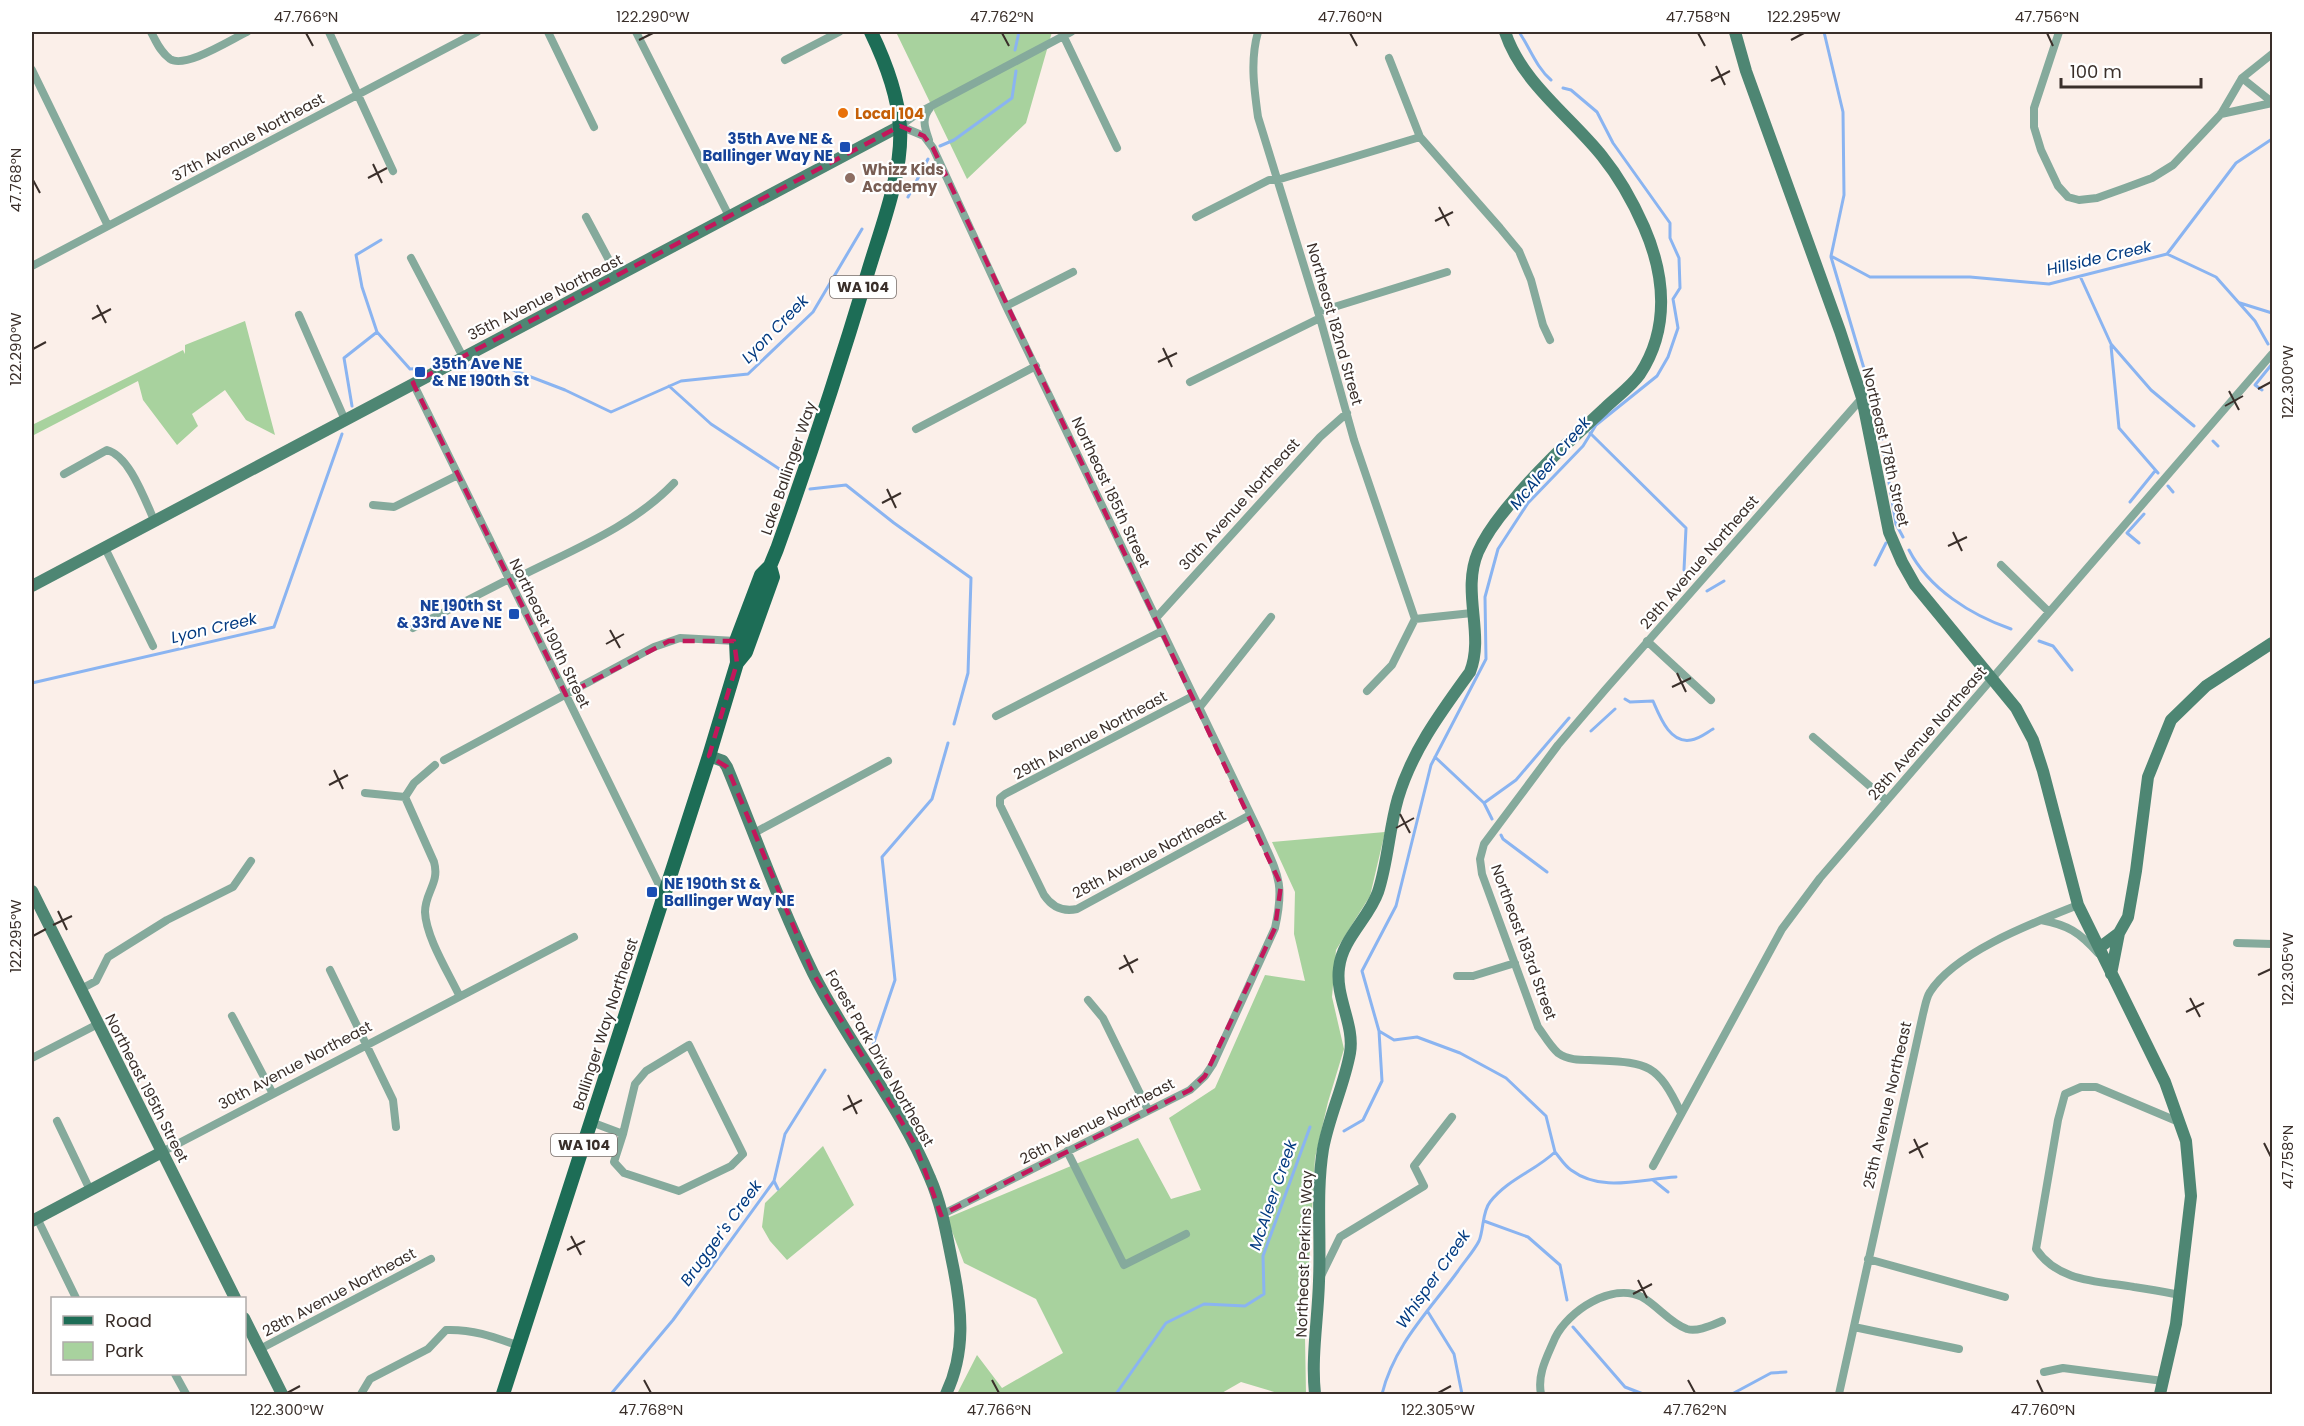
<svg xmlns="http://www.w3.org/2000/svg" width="2304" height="1426" font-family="Poppins,sans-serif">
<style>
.green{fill:#a8d29e}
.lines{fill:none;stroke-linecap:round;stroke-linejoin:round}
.stream{stroke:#8ab4f1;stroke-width:3}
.street{stroke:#85aa9c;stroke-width:8}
.secondary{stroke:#4e8673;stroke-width:12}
.primary{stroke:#1d6d56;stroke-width:14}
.marked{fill:none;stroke:#c2185b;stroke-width:4.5;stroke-dasharray:12 8;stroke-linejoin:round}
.ticks{fill:none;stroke:#3a2f2a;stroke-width:2}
.food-dot{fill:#e8710a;stroke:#fff;stroke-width:2}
.transit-dot{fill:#1a4fb4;stroke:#fff;stroke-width:2}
.education-dot{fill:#8d6e63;stroke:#fff;stroke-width:2}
.labels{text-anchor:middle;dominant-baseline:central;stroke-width:4.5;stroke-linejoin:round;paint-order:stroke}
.shield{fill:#fff;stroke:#756d6a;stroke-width:1.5}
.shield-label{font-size:14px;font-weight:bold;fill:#3a2f2a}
.food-label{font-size:15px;font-weight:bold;fill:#c56008;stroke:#fff;text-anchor:start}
.street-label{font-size:15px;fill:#3a2f2a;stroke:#fff}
.transit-label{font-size:15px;font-weight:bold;fill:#164399;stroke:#fff;text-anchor:end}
.education-label{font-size:15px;font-weight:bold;fill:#785e54;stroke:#fff;text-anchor:start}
.water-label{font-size:16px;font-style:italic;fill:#023a80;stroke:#fff}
.neatline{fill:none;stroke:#3a2f2a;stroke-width:2}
.ticks-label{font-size:15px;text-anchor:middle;fill:#3a2f2a}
</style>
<rect width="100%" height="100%" fill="#fbefe9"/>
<path class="green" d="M 896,32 L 1052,32 L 1026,123 L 967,179 Z
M 245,321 L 275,435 L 246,420 L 225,390 L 192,414 L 198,426 L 177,445 L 143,400 L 138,381 L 32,436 L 32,425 L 183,350 L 185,354 L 185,345 Z
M 1385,832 L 1370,896 L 1336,950 L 1332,997 L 1344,1049 L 1328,1102 L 1315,1158 L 1305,1338 L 1306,1394 L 1281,1394 L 1241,1382 L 1220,1394 L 957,1394 L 977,1355 L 1002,1388 L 1063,1353 L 1036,1299 L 964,1263 L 947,1218 L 1138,1138 L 1171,1199 L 1201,1190 L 1169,1118 L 1215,1088 L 1265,975 L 1305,981 L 1294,934 L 1295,892 L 1272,842 Z
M 823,1146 L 854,1205 L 787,1260 L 770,1241 L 762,1227 L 765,1203 Z"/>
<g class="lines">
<path class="stream" d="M 1519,32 C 1530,48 1536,67 1551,80
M 1824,32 L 1843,112 L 1844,195 L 1831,256 L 1870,277 L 1970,277 L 2049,284 L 2167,254 L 2216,277 L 2255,321 L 2268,344
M 1015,50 L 1019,32
M 940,146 L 954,140 L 1012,98 L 1016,71
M 908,197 L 928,159
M 2167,254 L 2236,163 L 2272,139
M 1831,257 L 1873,399 L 1882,439
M 2080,276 L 2111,344 L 2151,390 L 2194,426
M 2240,303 L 2272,313
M 377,332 L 362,287 L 356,255 L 381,240
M 2111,346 L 2119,428 L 2158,473
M 466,366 L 500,365 L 565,390 L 611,412 L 681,381 L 748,374 L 813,312 L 862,229
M 669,386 L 711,424 L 790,476
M 2262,390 L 2255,385 L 2272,364
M 352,406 L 344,358 L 377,332 L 410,369 L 424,368
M 1590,433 L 1686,528 L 1684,570
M 2213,441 L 2218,446
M 1883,447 L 1896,524 L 1903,537
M 2168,486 L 2173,492
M 810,489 L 846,485 L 894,523 L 971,578 L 968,673 L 954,724
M 2130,502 L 2155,471
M 2139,543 L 2127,533 L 2144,514
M 1909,550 C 1929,589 1971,615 2011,629
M 1875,565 L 1886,543
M 1707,591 L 1724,581
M 2039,641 L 2053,646 L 2072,670
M 32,683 L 274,627 L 342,434
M 1625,699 L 1630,702 L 1653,701 C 1660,717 1670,744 1691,740 C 1699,739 1706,733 1713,729
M 1591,731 L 1615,709
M 1435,757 L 1484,803 L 1492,819
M 1484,803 L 1516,780 L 1569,718
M 1501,835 L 1503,839 L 1547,872
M 1379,1031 L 1394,1040 L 1417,1037 L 1460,1053 L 1506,1078 L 1546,1116 L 1555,1152 C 1535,1171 1508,1179 1490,1202 C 1482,1212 1484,1229 1479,1241 C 1474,1251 1464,1262 1458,1271 C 1429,1311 1394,1345 1382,1394
M 873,1045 L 895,980 L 882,857 L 932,799 L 948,743
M 1344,1131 L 1363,1120 L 1382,1081 L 1379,1031 L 1362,971 L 1396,906 L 1431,765 L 1486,659 L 1485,597 L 1498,549 L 1528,503 L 1583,446 L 1596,425 L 1657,376 L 1668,357 L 1678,328 L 1673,299 L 1680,288 L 1679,258 L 1670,238 L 1670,223 L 1613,143 L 1597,112 L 1571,90 L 1563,88
M 1555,1152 C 1560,1158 1565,1166 1571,1170 C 1602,1193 1640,1179 1676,1177
M 1653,1180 L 1668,1192
M 774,1181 L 778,1189
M 1484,1221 L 1528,1237 L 1560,1265 L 1567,1300
M 1428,1312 L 1454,1354 L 1462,1394
M 1573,1327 L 1625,1387 L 1643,1394
M 611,1394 L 673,1320 L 774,1181 L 785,1134 L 825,1070
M 1116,1394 L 1166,1323 L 1204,1304 L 1245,1306 L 1264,1294 L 1263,1256 L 1310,1127
M 1732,1394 L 1771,1373 L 1786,1372"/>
<path class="street" d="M 151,32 C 156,41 160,52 170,59 C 185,69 230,40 247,32
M 329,32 L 393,171
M 548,32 L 594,127
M 636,32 L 730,218
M 1258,32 C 1250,60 1254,88 1258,117 L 1320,318 L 1354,440 L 1415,619
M 2059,32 L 2034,108 L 2034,127 L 2041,150 L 2058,186 L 2068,197 L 2079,200 L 2097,198 L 2125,188 L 2152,178 L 2173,165 L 2221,114 L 2242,78 L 2272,54
M 1063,35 L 1117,148
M 1389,58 L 1420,137 L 1500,228 L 1519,251 L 1531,280 L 1543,325 L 1550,340
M 785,60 L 839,32
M 32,70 L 108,226
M 2242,78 L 2272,102
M 2221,114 L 2272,103
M 900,126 L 924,136 L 933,148 L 1006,306 L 1260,834 C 1278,875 1285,883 1275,928 L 1213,1064 L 1205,1076 L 1190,1090 L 941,1215
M 900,126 L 918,113 L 1071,32
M 929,140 C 925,128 921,119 930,108
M 586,217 L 618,277
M 1196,217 L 1269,180 L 1277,180 L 1420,137
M 411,258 L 463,357
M 32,266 L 477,32
M 1006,306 L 1073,272
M 1318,312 L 1447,272
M 299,315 L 345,420
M 1190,382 L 1320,318
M 413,383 L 664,895
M 916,429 L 1036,366
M 64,474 L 107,450 C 130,456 145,501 155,522
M 373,505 L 394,507 L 458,475
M 105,548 L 153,646
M 2001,565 L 2049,612
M 1156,618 L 1320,437 L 1347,413
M 1415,619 L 1472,613
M 413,628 L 509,579 L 519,577 C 572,550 632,527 674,483
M 1647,641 L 1711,700
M 1367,691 L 1392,665 L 1415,619
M 1193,696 L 1005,794 L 1000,798 L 1000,805 L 1044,895 C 1052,907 1063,912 1077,909 L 1250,815
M 1199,708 L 1271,617
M 996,716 L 1162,631
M 1813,737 L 1886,800
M 444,760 L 654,647 L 680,638 L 736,641
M 365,793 L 405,797 L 414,783 L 435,765
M 405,797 L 434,862 C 440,883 425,892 425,912 C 426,937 448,972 459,995
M 754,833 L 888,761
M 2041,920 C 2068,925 2079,932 2098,953
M 2237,943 L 2272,944
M 330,970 L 393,1100 L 396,1127
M 1457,976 L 1473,976 L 1515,963
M 81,989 L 96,981 L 108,957 L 167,920 L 233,887 L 251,861
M 1088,1000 L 1103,1018 L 1148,1110
M 232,1016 L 273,1094
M 32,1058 L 98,1024
M 1681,1113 C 1656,1060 1646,1063 1590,1060 C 1579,1060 1568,1060 1558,1053 C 1550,1046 1544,1035 1538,1027 L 1482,874 L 1480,859 L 1484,844 L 1558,745 L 1605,690 L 1862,398
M 57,1121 L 90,1190
M 591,1122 L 623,1134 L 614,1162 L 624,1173 L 679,1191 L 731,1166 L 743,1154 L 689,1045 L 646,1071 L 635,1084 L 623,1134
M 2179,1122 L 2096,1087 L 2081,1087 L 2065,1094 L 2058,1120 L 2036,1249 C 2058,1282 2098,1281 2134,1287 C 2149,1289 2165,1292 2180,1295
M 1067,1151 L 1124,1265 L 1186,1234
M 162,1152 L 574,937
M 1653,1166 L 1782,929 L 1820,878 L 2272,354
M 37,1218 L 76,1298
M 1868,1259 L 2005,1297
M 1321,1276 L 1340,1237 L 1424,1186 L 1414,1166 L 1452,1117
M 1854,1327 L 1959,1349
M 260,1349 L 431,1259
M 2044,1372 L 2063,1368 L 2163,1381
M 175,1374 L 186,1394
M 361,1394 L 370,1379 L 428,1349 L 446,1330 C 473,1329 494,1337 519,1346
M 1541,1394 C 1537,1374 1547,1357 1555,1338 C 1568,1311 1612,1282 1642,1297 C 1658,1306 1670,1323 1687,1329 C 1698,1332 1712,1325 1722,1321
M 1839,1394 L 1923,1014 C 1925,1007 1926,998 1930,992 C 1955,952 2035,922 2078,905"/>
<path class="secondary" d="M 1735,32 L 1746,71 L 1840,331 L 1862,398 L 1889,532 L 1902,562 L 1915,585 L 2016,708 L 2033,740 L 2043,771 L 2078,905 L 2165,1082 L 2186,1141 L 2191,1196 L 2176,1324 L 2160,1394
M 32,586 L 900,126
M 709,756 L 723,761 L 727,767 C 755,835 780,906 813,973 C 848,1043 900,1105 930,1178 C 942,1205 947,1237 953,1266 C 962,1310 966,1352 946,1394
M 32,891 L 235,1298
M 2099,948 L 2119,933 L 2128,917 L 2136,871 L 2148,777 L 2171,720 L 2206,686 L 2272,643
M 2111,974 L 2119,933
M 32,1221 L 162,1152
M 244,1318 L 282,1394
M 1315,1394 C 1311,1357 1318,1319 1319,1281 C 1321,1237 1316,1193 1323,1149 C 1329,1116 1344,1086 1350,1053 C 1355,1025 1335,997 1339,968 C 1342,939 1369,918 1378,892 C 1388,862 1389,829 1398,798 C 1412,751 1441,712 1470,672 C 1485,634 1461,592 1478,552 C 1486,534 1499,517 1511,503 C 1539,468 1572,439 1604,409 C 1615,398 1631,387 1640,374 C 1670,328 1665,275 1644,227 C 1633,202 1619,177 1602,156 C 1569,115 1522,83 1505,32"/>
<path class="primary" d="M 737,663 L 736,641 L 761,575 L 770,566 L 777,549 C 810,457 840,365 868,272 C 881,228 903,173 900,127 C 898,96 884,59 871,32
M 503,1394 L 709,756 L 737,663 L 746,652 L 773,577 L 770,566"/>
</g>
<path class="marked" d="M 900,126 L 924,136 L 933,148 L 1281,885 L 1275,928 L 1205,1076 L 1190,1090 L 941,1215 L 916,1146 L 813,973 L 727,767 L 709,756 L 737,663 L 734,641 L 669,641 L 566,695 L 413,383 Z"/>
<path class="ticks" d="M 306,33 L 313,46M 1002,33 L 1009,46M 1350,33 L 1357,46M 1698,33 L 1705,46M 2047,33 L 2053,46M 639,40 L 653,33M 1791,40 L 1804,33M 1716,66 L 1725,85M 1711,81 L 1730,71M 373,164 L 382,183M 368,178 L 387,168M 33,180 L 40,193M 1439,207 L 1449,226M 1435,221 L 1453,212M 97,305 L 106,323M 92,319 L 111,309M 1163,348 L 1172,367M 33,349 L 46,342M 1158,362 L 1177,353M 2258,389 L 2271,382M 2229,391 L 2239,410M 2225,406 L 2243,396M 887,489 L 896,508M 882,503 L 901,493M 1953,532 L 1962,551M 1948,546 L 1967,537M 610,630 L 620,648M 606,644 L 624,634M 1677,673 L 1686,692M 1672,687 L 1691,678M 334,770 L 343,789M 329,785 L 348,775M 1400,814 L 1410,833M 1396,828 L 1414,818M 58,911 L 67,930M 53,925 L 72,916M 33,936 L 46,929M 1124,955 L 1133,973M 1119,969 L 1138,959M 2258,975 L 2271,969M 2190,998 L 2200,1017M 2186,1012 L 2204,1003M 848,1095 L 857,1114M 843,1110 L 862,1100M 1914,1139 L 1923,1158M 2264,1143 L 2271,1157M 1909,1153 L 1928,1143M 571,1236 L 581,1255M 567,1250 L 585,1241M 1638,1280 L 1647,1298M 1633,1294 L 1652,1284M 644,1380 L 651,1393M 992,1380 L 999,1393M 1688,1380 L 1695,1393M 2037,1380 L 2043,1393M 287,1393 L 300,1386M 1438,1393 L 1451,1386"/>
<circle class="food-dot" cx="843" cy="113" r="6"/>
<g class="transit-dot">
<rect x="839" y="141" width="12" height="12" rx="3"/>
<rect x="414" y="366" width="12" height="12" rx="3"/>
<rect x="508" y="608" width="12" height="12" rx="3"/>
<rect x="646" y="886" width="12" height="12" rx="3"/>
</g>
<circle class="education-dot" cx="850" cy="178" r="6"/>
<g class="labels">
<g class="shield">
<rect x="830" y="276" width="66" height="22" rx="4.5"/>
<rect x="551" y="1134" width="66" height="22" rx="4.5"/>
</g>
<g class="shield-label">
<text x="863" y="287">WA 104</text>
<text x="584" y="1145">WA 104</text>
</g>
<g class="food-label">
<text x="855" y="113">Local 104</text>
</g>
<g class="street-label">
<text transform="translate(248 137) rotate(-28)">37th Avenue Northeast</text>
<text transform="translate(545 297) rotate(-27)">35th Avenue Northeast</text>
<text transform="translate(1335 324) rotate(74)">Northeast 182nd Street</text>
<text transform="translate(1886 447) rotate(77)">Northeast 178th Street</text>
<text transform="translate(788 468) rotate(-71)">Lake Ballinger Way</text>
<text transform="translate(1111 492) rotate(65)">Northeast 185th Street</text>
<text transform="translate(1239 504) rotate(-48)">30th Avenue Northeast</text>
<text transform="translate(1699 562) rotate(-49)">29th Avenue Northeast</text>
<text transform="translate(550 633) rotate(64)">Northeast 190th Street</text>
<text transform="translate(1927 733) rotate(-49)">28th Avenue Northeast</text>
<text transform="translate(1090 735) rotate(-28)">29th Avenue Northeast</text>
<text transform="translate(1149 854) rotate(-28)">28th Avenue Northeast</text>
<text transform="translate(1524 942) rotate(70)">Northeast 183rd Street</text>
<text transform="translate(605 1024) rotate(-72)">Ballinger Way Northeast</text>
<text transform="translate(880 1058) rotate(60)">Forest Park Drive Northeast</text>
<text transform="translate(295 1065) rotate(-28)">30th Avenue Northeast</text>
<text transform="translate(147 1088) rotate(63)">Northeast 195th Street</text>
<text transform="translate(1887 1105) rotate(-77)">25th Avenue Northeast</text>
<text transform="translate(1097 1121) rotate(-27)">26th Avenue Northeast</text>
<text transform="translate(1304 1254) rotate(-88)">Northeast Perkins Way</text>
<text transform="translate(339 1292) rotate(-28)">28th Avenue Northeast</text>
</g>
<g class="transit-label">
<text x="833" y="138">35th Ave NE &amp;<tspan x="833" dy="17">Ballinger Way NE</tspan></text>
<text x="432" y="363" text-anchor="start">35th Ave NE<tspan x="432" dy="17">&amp; NE 190th St</tspan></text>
<text x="502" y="605">NE 190th St<tspan x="502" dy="17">&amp; 33rd Ave NE</tspan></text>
<text x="664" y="883" text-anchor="start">NE 190th St &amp;<tspan x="664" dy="17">Ballinger Way NE</tspan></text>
</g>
<g class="education-label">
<text x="862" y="169">Whizz Kids<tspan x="862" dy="17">Academy</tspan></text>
</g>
<g class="water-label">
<text transform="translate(2099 258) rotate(-13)">Hillside Creek</text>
<text transform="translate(775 329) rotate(-46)">Lyon Creek</text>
<text transform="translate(1550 463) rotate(-50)">McAleer Creek</text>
<text transform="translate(214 628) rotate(-13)">Lyon Creek</text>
<text transform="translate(1273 1195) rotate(-71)">McAleer Creek</text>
<text transform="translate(721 1233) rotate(-54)">Brugger's Creek</text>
<text transform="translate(1433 1279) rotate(-55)">Whisper Creek</text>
</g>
</g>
<rect width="2304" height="1426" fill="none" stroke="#ffffff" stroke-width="66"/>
<rect x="51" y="1297" width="195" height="78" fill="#ffffff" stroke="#b0acaa" stroke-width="1.5"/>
<rect x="63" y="1316" width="30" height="9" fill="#1d6d56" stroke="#b0acaa" stroke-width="1.5"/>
<text x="105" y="1327" font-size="18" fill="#3a2f2a">Road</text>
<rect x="63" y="1342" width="30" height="18" fill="#a8d29e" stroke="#b0acaa" stroke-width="1.5"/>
<text x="105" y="1357" font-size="18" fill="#3a2f2a">Park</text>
<path d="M2061 78v9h140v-9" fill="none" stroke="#3a2f2a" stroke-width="3"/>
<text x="2070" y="78" font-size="18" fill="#3a2f2a" stroke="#ffffff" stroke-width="4.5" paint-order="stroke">100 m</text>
<rect x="33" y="33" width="2238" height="1360" class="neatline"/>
<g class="ticks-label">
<text x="306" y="22">47.766°N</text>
<text x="653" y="22">122.290°W</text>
<text x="1002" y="22">47.762°N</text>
<text x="1350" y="22">47.760°N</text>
<text x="1698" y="22">47.758°N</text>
<text x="1804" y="22">122.295°W</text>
<text x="2047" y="22">47.756°N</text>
<text transform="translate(16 180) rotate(-90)" y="5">47.768°N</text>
<text transform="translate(16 349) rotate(-90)" y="5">122.290°W</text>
<text transform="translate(2288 382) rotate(-90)" y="5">122.300°W</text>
<text transform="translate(16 936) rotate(-90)" y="5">122.295°W</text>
<text transform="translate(2288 969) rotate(-90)" y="5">122.305°W</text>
<text transform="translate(2288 1157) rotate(-90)" y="5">47.758°N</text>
<text x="287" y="1415">122.300°W</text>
<text x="651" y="1415">47.768°N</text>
<text x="999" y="1415">47.766°N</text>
<text x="1438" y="1415">122.305°W</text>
<text x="1695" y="1415">47.762°N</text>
<text x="2043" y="1415">47.760°N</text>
</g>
</svg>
